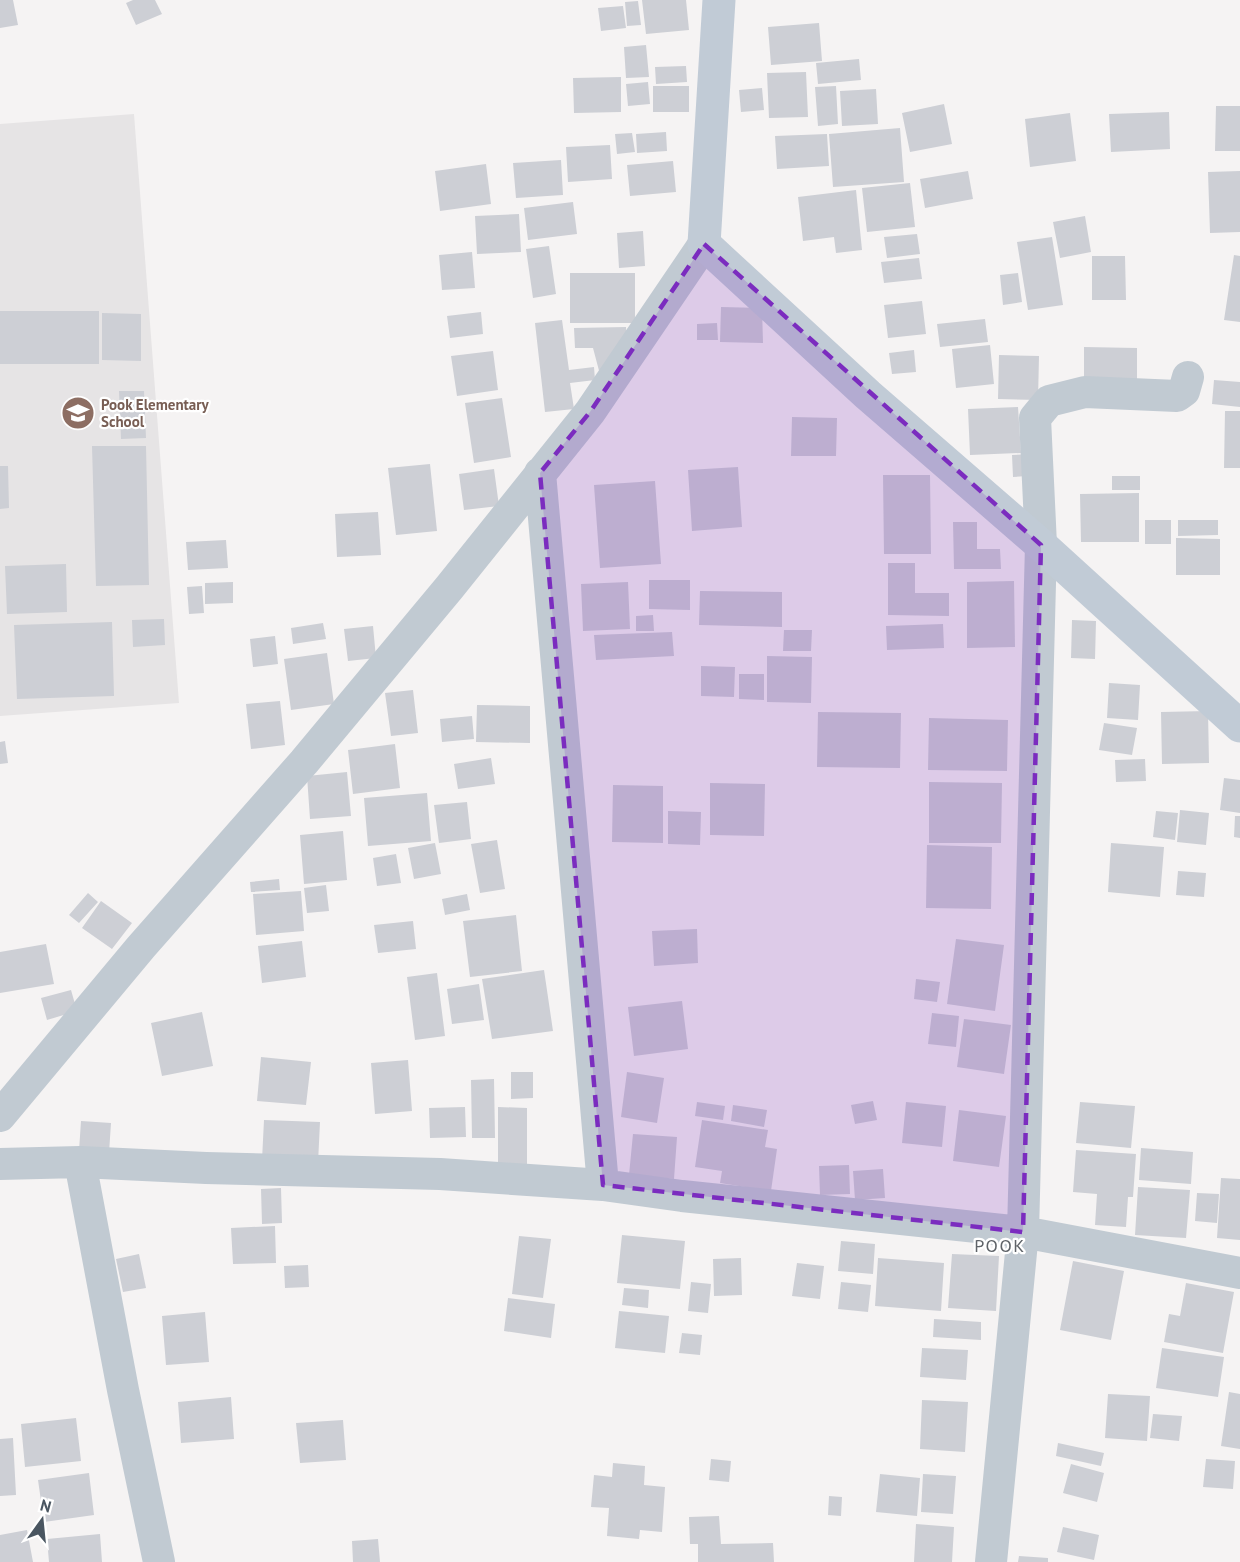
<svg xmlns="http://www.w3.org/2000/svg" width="1240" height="1562" font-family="'PT Sans',sans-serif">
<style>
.education{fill:#e6e4e5}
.building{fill:#cdcfd5}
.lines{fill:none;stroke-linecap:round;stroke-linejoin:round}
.street{stroke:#c1cad2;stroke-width:32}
.secondary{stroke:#c1cbd6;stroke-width:33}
.marked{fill:#7b2cbf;fill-opacity:0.2;stroke:#7b2cbf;stroke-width:4.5;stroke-dasharray:12 8;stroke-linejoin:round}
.labels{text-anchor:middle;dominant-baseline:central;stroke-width:4.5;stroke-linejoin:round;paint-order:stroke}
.education-label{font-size:15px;font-weight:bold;fill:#785e54;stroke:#fff;text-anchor:start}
.quarter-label{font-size:18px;letter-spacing:1.5px;fill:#5f6368;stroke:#fff}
</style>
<rect width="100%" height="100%" fill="#f5f3f3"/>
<path class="education" d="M 134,114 L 179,703 L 0,716 L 0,124 Z"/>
<path class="building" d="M 0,0 L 13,0 L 18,25 L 0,28 Z
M 133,0 L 155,0 L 162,14 L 136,25 L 126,3 Z
M 642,0 L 686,0 L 689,30 L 646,34 Z
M 638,1 L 641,25 L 627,26 L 625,2 Z
M 623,6 L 626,28 L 601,31 L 598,8 Z
M 819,23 L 822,61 L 771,65 L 768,27 Z
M 646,45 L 649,77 L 626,78 L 624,47 Z
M 859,59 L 861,80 L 818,84 L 816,63 Z
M 686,66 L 687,82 L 656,84 L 655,67 Z
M 806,72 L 808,117 L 769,118 L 767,73 Z
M 621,77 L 621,112 L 574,113 L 573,78 Z
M 648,82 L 650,104 L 628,106 L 626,84 Z
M 653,86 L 689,86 L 689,112 L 653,112 Z
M 836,86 L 838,124 L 818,126 L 815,87 Z
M 762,88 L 764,110 L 741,112 L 739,90 Z
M 876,89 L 878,124 L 842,126 L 840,91 Z
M 944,104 L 952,144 L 910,152 L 902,113 Z
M 1216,106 L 1240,106 L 1240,151 L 1215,151 Z
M 1169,112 L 1170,149 L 1111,152 L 1109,114 Z
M 1070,113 L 1076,161 L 1030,167 L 1025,119 Z
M 900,128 L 904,182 L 833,187 L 829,134 Z
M 666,132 L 667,151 L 637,153 L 636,134 Z
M 632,133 L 635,152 L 617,154 L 615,134 Z
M 827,134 L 829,166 L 777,169 L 775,136 Z
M 610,145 L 612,179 L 568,182 L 566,147 Z
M 561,160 L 563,195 L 516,198 L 513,163 Z
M 673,161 L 676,192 L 630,196 L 627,165 Z
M 486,164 L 491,204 L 440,211 L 435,171 Z
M 968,171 L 973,199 L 925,208 L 920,179 Z
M 1240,171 L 1240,232 L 1210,233 L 1208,172 Z
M 910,183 L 915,227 L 867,232 L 862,188 Z
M 856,190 L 862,250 L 836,253 L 834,237 L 803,241 L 798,197 Z
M 573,202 L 577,234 L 528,240 L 524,208 Z
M 519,214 L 521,252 L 477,254 L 475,216 Z
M 1085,216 L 1091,252 L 1060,258 L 1053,222 Z
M 643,231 L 645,266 L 619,268 L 617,233 Z
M 917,234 L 920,254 L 887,258 L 884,237 Z
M 1052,237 L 1063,305 L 1028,310 L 1017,242 Z
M 549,246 L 556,294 L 533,298 L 526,249 Z
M 472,252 L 475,288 L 442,290 L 439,255 Z
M 1234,255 L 1240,256 L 1240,322 L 1224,320 Z
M 1092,256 L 1125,256 L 1126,300 L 1092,300 Z
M 919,258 L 922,279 L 884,283 L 881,262 Z
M 570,273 L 635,273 L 635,323 L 570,323 Z
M 1018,273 L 1022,302 L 1003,305 L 1000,275 Z
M 922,301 L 926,334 L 888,338 L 884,305 Z
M 721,307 L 762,308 L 763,343 L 720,342 Z
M 0,311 L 99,311 L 99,364 L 0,364 Z
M 481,312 L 483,334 L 450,338 L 447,316 Z
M 102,313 L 141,314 L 141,361 L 102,360 Z
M 985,319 L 988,342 L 940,347 L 937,324 Z
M 562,320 L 569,370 L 594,367 L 595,380 L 570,383 L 574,409 L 545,412 L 535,323 Z
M 717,323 L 718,340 L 697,340 L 697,324 Z
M 626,327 L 627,347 L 602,382 L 593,348 L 575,348 L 574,328 Z
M 990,345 L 994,384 L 956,388 L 952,349 Z
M 1084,347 L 1137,348 L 1137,383 L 1084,382 Z
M 914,350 L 916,372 L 892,374 L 889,353 Z
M 493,351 L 498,390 L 457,396 L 451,356 Z
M 999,355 L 1039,356 L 1038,400 L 998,399 Z
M 1214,380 L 1240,382 L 1240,407 L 1212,404 Z
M 119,391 L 144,391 L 146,438 L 121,439 Z
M 502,398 L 511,457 L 474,463 L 465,403 Z
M 1018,407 L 1021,453 L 970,455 L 968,409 Z
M 1225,411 L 1240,411 L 1240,468 L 1224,468 Z
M 792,417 L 837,418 L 836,456 L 791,456 Z
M 92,446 L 146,446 L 149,585 L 96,586 Z
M 1040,454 L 1041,475 L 1013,477 L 1012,455 Z
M 430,464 L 437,531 L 396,535 L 388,468 Z
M 0,466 L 8,466 L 9,508 L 0,509 Z
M 738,467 L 742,527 L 692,531 L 688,470 Z
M 494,469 L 499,506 L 464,510 L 459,474 Z
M 883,475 L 930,475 L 931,554 L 884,554 Z
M 1112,476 L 1140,476 L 1140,490 L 1112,490 Z
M 655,481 L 661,564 L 600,568 L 594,485 Z
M 1139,493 L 1139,542 L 1081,542 L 1080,494 Z
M 378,512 L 381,555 L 337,557 L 335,514 Z
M 1145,520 L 1171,520 L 1171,544 L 1145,544 Z
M 1178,520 L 1218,520 L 1218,535 L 1178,536 Z
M 953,522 L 977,522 L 977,549 L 1000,549 L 1001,569 L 954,569 Z
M 1176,538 L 1220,539 L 1220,575 L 1176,575 Z
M 226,540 L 228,568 L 188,570 L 186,542 Z
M 888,563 L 915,563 L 915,593 L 949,593 L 949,616 L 888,615 Z
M 66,564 L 67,612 L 7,614 L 5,566 Z
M 649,580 L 690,580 L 690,610 L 649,609 Z
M 1014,581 L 1015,647 L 967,648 L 967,582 Z
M 233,582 L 233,603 L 205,604 L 205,583 Z
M 628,582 L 630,629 L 583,631 L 581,584 Z
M 202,586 L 204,613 L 189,614 L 187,587 Z
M 700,591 L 782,592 L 782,627 L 699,625 Z
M 653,615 L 654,631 L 636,631 L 636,616 Z
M 164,619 L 165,645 L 133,647 L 132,620 Z
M 1072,620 L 1096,621 L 1095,659 L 1071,658 Z
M 112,622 L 114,696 L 17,699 L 14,625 Z
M 323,623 L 326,639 L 293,644 L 291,628 Z
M 943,624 L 944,648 L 887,650 L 886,626 Z
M 373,626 L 376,658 L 348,661 L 344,629 Z
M 784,630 L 812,630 L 811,651 L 783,651 Z
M 672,632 L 674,656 L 596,660 L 594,635 Z
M 275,636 L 278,664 L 253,667 L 250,639 Z
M 327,653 L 334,704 L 291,710 L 284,659 Z
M 767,656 L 812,657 L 811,703 L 767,702 Z
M 701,666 L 735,667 L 734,697 L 701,696 Z
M 739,674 L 764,674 L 764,700 L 739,699 Z
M 1109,683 L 1140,685 L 1138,720 L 1107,718 Z
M 413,690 L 418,733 L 391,736 L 385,693 Z
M 280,701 L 285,745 L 251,749 L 246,704 Z
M 477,705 L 530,706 L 530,743 L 476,742 Z
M 1208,711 L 1209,763 L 1162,764 L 1161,712 Z
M 818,712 L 901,713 L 900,768 L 817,767 Z
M 472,716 L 474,739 L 442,742 L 440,719 Z
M 929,718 L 1008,720 L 1007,771 L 928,770 Z
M 1104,723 L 1137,728 L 1132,755 L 1099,750 Z
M 5,741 L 8,763 L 0,764 L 0,742 Z
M 395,744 L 400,788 L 353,794 L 348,750 Z
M 491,758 L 495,784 L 458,789 L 454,764 Z
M 1145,759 L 1146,781 L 1116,782 L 1115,760 Z
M 347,772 L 351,816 L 310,819 L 307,776 Z
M 1224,778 L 1240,780 L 1240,813 L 1220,810 Z
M 929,782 L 1002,783 L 1001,843 L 929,843 Z
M 710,783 L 765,784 L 764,836 L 710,835 Z
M 613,785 L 663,786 L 663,843 L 612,842 Z
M 427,793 L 431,841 L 368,846 L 364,798 Z
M 467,802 L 471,839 L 439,843 L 434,805 Z
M 1180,810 L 1209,813 L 1206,845 L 1177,842 Z
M 668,811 L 701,812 L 700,845 L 668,844 Z
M 1156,811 L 1178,813 L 1175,840 L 1153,837 Z
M 1235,816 L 1240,816 L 1240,838 L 1234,837 Z
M 343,831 L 347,880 L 304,884 L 300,835 Z
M 497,840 L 505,889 L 480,893 L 471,844 Z
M 435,843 L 441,874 L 414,879 L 408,848 Z
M 1111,843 L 1164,847 L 1160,897 L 1108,892 Z
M 927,845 L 992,847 L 991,909 L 926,908 Z
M 396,854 L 401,883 L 377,886 L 373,858 Z
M 1178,871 L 1206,873 L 1204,897 L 1176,895 Z
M 279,879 L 280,890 L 251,892 L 250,882 Z
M 326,885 L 329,911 L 307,913 L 304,888 Z
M 301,891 L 304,931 L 256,935 L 253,894 Z
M 88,893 L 98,902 L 79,923 L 69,915 Z
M 467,894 L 470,910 L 445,915 L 442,899 Z
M 101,901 L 132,923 L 112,949 L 82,928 Z
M 516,915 L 522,971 L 470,977 L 463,921 Z
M 413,921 L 416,949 L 378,953 L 374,925 Z
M 697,929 L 698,963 L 654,966 L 652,931 Z
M 956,939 L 1004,945 L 995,1011 L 947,1004 Z
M 302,941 L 306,977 L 262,983 L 258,946 Z
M 46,944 L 54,984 L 0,993 L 0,952 Z
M 544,970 L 553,1031 L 492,1039 L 482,979 Z
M 437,973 L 445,1036 L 415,1040 L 407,977 Z
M 916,979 L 940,982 L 937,1002 L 914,999 Z
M 479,984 L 484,1020 L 452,1024 L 447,989 Z
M 71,990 L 77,1011 L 47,1020 L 41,998 Z
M 682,1001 L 688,1049 L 634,1056 L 628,1007 Z
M 202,1012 L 213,1066 L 162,1076 L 151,1023 Z
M 932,1013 L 959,1016 L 956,1047 L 928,1044 Z
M 964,1019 L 1011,1025 L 1004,1074 L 957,1067 Z
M 261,1057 L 311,1062 L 306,1105 L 257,1101 Z
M 408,1060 L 412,1111 L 375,1114 L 371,1063 Z
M 511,1072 L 533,1072 L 533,1098 L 511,1099 Z
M 627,1072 L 664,1078 L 657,1123 L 621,1117 Z
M 494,1079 L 495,1138 L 472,1138 L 471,1080 Z
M 873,1101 L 877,1120 L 855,1124 L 851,1105 Z
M 697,1102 L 725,1106 L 723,1120 L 695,1116 Z
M 906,1102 L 946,1106 L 942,1147 L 902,1143 Z
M 1080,1102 L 1135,1106 L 1131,1148 L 1076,1143 Z
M 733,1105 L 767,1110 L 764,1127 L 731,1121 Z
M 465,1107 L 466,1137 L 430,1138 L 429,1108 Z
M 498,1107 L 527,1108 L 527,1172 L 498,1171 Z
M 959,1110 L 1006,1116 L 999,1167 L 953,1161 Z
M 264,1120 L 320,1122 L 318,1163 L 262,1160 Z
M 702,1120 L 768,1130 L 765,1147 L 777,1149 L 771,1191 L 720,1183 L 722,1171 L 695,1167 Z
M 81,1121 L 111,1123 L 109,1153 L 79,1151 Z
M 633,1134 L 677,1137 L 674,1179 L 629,1175 Z
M 1141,1148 L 1193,1152 L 1191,1184 L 1139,1180 Z
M 1076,1150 L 1136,1154 L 1133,1197 L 1128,1197 L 1126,1227 L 1095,1225 L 1097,1194 L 1073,1192 Z
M 849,1165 L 850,1194 L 820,1195 L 819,1166 Z
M 883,1169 L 885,1198 L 855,1200 L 853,1171 Z
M 1221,1178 L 1240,1179 L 1240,1240 L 1217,1238 Z
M 1138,1187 L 1190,1190 L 1186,1238 L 1135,1235 Z
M 281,1188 L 282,1223 L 262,1224 L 261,1189 Z
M 1197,1193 L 1219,1194 L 1217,1223 L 1195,1221 Z
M 275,1226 L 276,1263 L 233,1264 L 231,1228 Z
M 622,1235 L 685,1241 L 680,1289 L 617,1283 Z
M 519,1236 L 551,1239 L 543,1298 L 512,1294 Z
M 841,1241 L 875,1244 L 873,1274 L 838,1271 Z
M 139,1254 L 146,1288 L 123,1292 L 116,1259 Z
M 952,1254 L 999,1256 L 996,1311 L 948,1308 Z
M 741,1258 L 742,1295 L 714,1296 L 713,1259 Z
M 878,1258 L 944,1263 L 941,1311 L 875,1306 Z
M 1073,1261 L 1124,1271 L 1111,1340 L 1060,1330 Z
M 797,1263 L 824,1266 L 820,1299 L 792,1296 Z
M 308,1265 L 309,1287 L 285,1288 L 284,1266 Z
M 691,1282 L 711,1284 L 708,1313 L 688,1311 Z
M 841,1282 L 871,1285 L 868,1312 L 838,1309 Z
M 1186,1283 L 1234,1292 L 1223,1353 L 1164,1342 L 1169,1314 L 1180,1316 Z
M 624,1288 L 649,1290 L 648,1308 L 622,1305 Z
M 508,1298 L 555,1304 L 551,1338 L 504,1331 Z
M 619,1311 L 669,1316 L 665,1353 L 615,1348 Z
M 205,1312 L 209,1362 L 166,1365 L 162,1316 Z
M 934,1319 L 981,1322 L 981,1340 L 933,1337 Z
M 682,1333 L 702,1335 L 700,1355 L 679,1353 Z
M 922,1348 L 968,1350 L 966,1380 L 920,1377 Z
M 1162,1348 L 1224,1357 L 1218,1397 L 1156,1388 Z
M 1229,1392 L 1240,1394 L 1240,1449 L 1221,1446 Z
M 1108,1394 L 1150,1396 L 1147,1441 L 1105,1438 Z
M 231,1397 L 234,1439 L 181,1443 L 178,1402 Z
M 922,1400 L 968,1402 L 965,1452 L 920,1449 Z
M 1153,1414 L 1182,1416 L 1179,1441 L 1150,1438 Z
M 76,1418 L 81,1461 L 25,1467 L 21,1424 Z
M 343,1420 L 346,1460 L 300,1463 L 296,1423 Z
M 13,1438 L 16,1495 L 0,1496 L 0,1439 Z
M 1058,1443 L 1104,1453 L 1101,1466 L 1056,1456 Z
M 711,1459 L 731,1461 L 729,1482 L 709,1480 Z
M 1206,1459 L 1235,1461 L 1233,1489 L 1203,1487 Z
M 613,1463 L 645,1466 L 644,1485 L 665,1487 L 662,1532 L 640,1530 L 639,1539 L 607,1536 L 609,1508 L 591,1507 L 594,1475 L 612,1477 Z
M 1071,1464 L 1104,1473 L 1097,1502 L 1063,1493 Z
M 89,1473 L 94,1515 L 44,1522 L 38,1480 Z
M 880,1474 L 920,1478 L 917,1516 L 876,1512 Z
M 923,1474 L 956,1476 L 953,1514 L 921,1512 Z
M 829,1496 L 842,1497 L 841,1516 L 828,1515 Z
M 719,1516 L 721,1544 L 773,1543 L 774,1562 L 698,1562 L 698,1544 L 690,1544 L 689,1517 Z
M 916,1524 L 954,1527 L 952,1562 L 914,1562 Z
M 1063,1527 L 1099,1535 L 1094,1560 L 1057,1552 Z
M 27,1530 L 33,1562 L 0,1562 L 0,1535 Z
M 100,1534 L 102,1562 L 49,1562 L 47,1539 Z
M 378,1539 L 380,1562 L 353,1562 L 352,1541 Z
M 1019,1556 L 1048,1558 L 1048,1562 L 1018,1562 Z"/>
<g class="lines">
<path class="street" d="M 540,473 L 603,1185
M 0,1116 L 141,947 L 304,762 L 449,588 L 590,412 L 704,244
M 80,1162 L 123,1390 L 159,1562
M 0,1164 L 80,1162 L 206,1168 L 440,1174 L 603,1185 L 682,1196 L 1023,1232 L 1240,1273
M 991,1562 L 1023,1232 L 1041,545 L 1035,418 L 1049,401 L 1085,392 L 1177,396 L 1184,391 L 1188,377"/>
<path class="secondary" d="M 719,0 L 704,244 L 868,395 L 1041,545 L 1240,726"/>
</g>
<path class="marked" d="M 704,244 L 1041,545 L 1023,1232 L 603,1185 L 540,473 L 590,412 Z"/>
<defs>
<symbol id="school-disc" viewBox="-11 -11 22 22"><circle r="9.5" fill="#8d6e63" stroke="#fff"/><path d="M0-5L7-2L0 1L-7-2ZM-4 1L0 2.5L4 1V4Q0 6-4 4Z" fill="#fff"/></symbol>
</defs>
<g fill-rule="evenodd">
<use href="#school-disc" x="59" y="394" width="38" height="38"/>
</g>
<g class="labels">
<g class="education-label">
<text x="101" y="404">Pook Elementary<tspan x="101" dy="17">School</tspan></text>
</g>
<g class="quarter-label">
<text x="1000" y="1245">POOK</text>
</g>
</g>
<g transform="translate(42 1520) rotate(15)" stroke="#ffffff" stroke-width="4.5" paint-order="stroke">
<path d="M0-4.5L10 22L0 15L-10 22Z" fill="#4a5661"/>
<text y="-9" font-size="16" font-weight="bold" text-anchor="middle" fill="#4a5661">N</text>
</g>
</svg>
